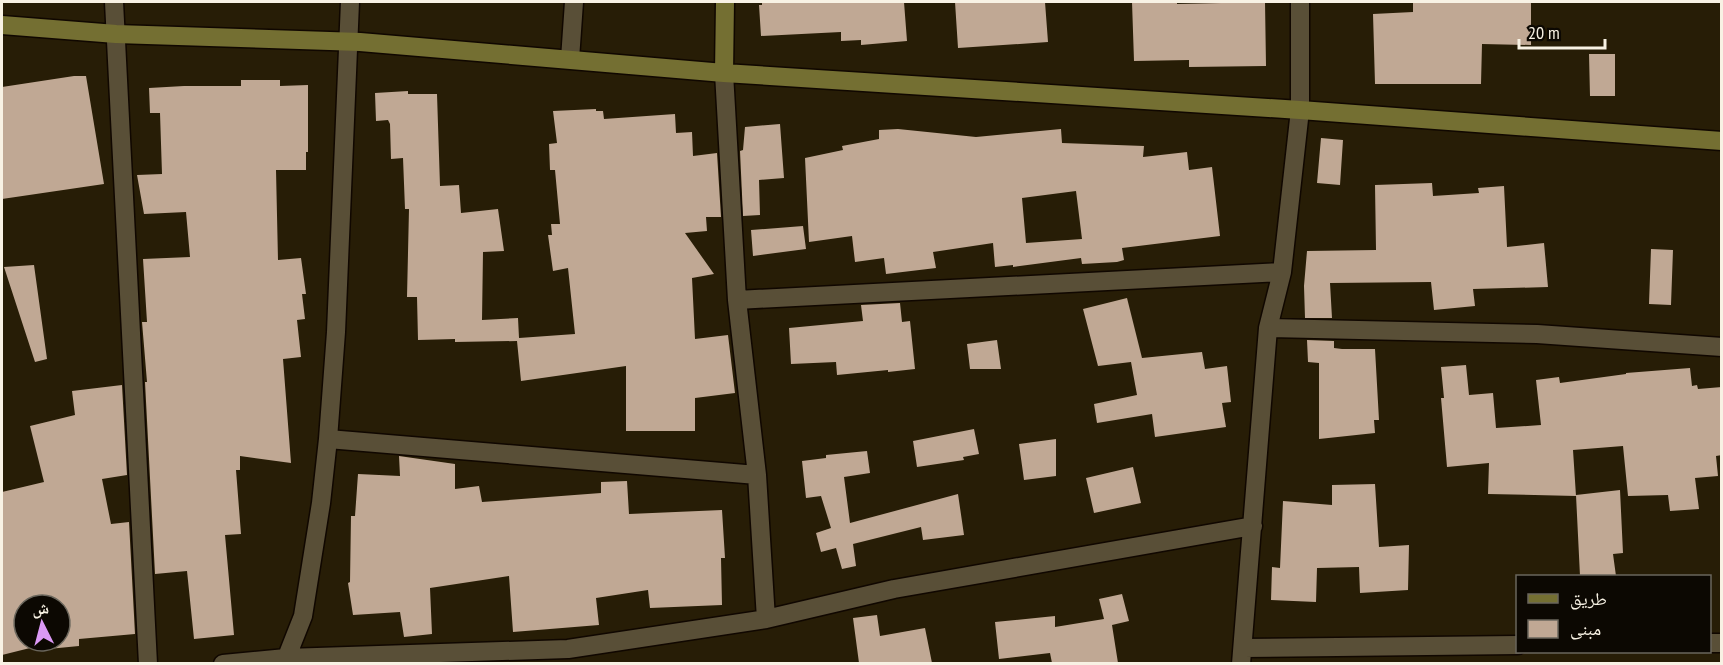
<svg xmlns="http://www.w3.org/2000/svg" width="1723" height="665" font-family="'PT Sans Narrow','Noto Naskh Arabic',sans-serif">
<style>
.building{fill:#c0a894;fill-rule:evenodd}
.lines{fill:none;stroke-linecap:round;stroke-linejoin:round}
.street-casing{stroke:#100700;stroke-width:21}
.secondary-casing{stroke:#100700;stroke-width:21}
.street{stroke:#594f37;stroke-width:18}
.secondary{stroke:#746f32;stroke-width:18}
</style>
<rect width="100%" height="100%" fill="#271d06"/>
<path class="building" d="M 762,2 L 904,2 L 907,41 L 861,45 L 861,40 L 841,41 L 841,32 L 761,36 L 759,5 L 762,5 Z
M 955,2 L 1045,2 L 1048,42 L 958,48 Z
M 1132,2 L 1177,2 L 1177,4 L 1265,2 L 1266,66 L 1189,67 L 1189,60 L 1134,61 Z
M 1413,2 L 1531,3 L 1531,45 L 1482,44 L 1481,84 L 1375,84 L 1373,14 L 1413,12 Z
M 1589,54 L 1615,54 L 1615,96 L 1590,96 Z
M 74,76 L 86,76 L 104,184 L 2,199 L 2,87 Z
M 241,80 L 280,80 L 280,86 L 308,85 L 308,152 L 306,152 L 306,170 L 276,170 L 278,260 L 301,258 L 306,294 L 302,294 L 305,319 L 297,320 L 301,357 L 283,359 L 291,463 L 240,456 L 240,470 L 236,470 L 241,534 L 225,535 L 234,635 L 194,639 L 187,571 L 155,574 L 145,382 L 147,382 L 142,322 L 147,322 L 143,259 L 190,257 L 186,212 L 144,214 L 137,175 L 162,174 L 160,113 L 150,113 L 149,88 L 184,86 L 241,86 Z
M 408,91 L 408,94 L 437,94 L 440,186 L 459,185 L 461,213 L 498,209 L 504,251 L 483,252 L 482,320 L 518,318 L 519,338 L 575,334 L 568,268 L 553,271 L 548,235 L 552,235 L 551,224 L 560,224 L 555,170 L 550,170 L 549,144 L 557,143 L 553,111 L 596,109 L 596,111 L 603,111 L 604,119 L 675,114 L 676,133 L 692,132 L 693,156 L 717,153 L 721,217 L 706,217 L 707,231 L 685,233 L 714,274 L 692,278 L 695,339 L 728,335 L 735,393 L 695,398 L 695,431 L 626,431 L 626,366 L 521,381 L 517,341 L 455,342 L 455,339 L 418,340 L 417,297 L 407,297 L 409,209 L 405,209 L 403,158 L 391,159 L 390,124 L 388,120 L 376,121 L 375,93 Z
M 780,124 L 784,178 L 759,180 L 760,215 L 743,216 L 740,151 L 743,150 L 745,127 Z
M 898,129 L 976,137 L 1061,129 L 1062,143 L 1144,146 L 1143,157 L 1187,152 L 1189,170 L 1212,167 L 1220,236 L 1122,248 L 1124,260 L 1117,262 L 1082,264 L 1081,258 L 1013,267 L 1013,265 L 995,267 L 993,243 L 933,252 L 936,268 L 886,274 L 884,258 L 855,262 L 852,236 L 809,242 L 805,158 L 843,150 L 842,146 L 879,139 L 879,130 ZM 1076,191 L 1082,239 L 1026,243 L 1022,198 Z
M 1321,138 L 1343,140 L 1340,185 L 1317,183 Z
M 1432,183 L 1433,196 L 1479,193 L 1478,188 L 1504,186 L 1507,247 L 1544,243 L 1548,287 L 1473,289 L 1475,306 L 1434,310 L 1431,282 L 1330,283 L 1332,318 L 1305,318 L 1304,286 L 1307,251 L 1376,250 L 1375,185 Z
M 803,226 L 806,249 L 753,256 L 751,230 Z
M 1651,249 L 1673,250 L 1671,305 L 1649,304 Z
M 34,265 L 47,359 L 35,362 L 4,267 Z
M 1127,298 L 1142,358 L 1202,352 L 1205,369 L 1227,366 L 1231,402 L 1222,403 L 1226,427 L 1155,437 L 1152,414 L 1097,423 L 1094,404 L 1137,395 L 1131,362 L 1098,366 L 1083,309 Z
M 900,303 L 902,322 L 910,321 L 915,369 L 888,372 L 888,370 L 837,375 L 836,362 L 791,364 L 789,328 L 863,321 L 861,305 Z
M 997,340 L 1001,369 L 970,369 L 967,344 Z
M 1307,340 L 1334,341 L 1334,348 L 1342,349 L 1375,349 L 1379,420 L 1374,420 L 1375,433 L 1319,439 L 1319,363 L 1308,362 Z
M 1466,365 L 1469,395 L 1493,393 L 1496,428 L 1541,425 L 1536,380 L 1559,377 L 1560,383 L 1626,374 L 1626,373 L 1690,368 L 1692,386 L 1697,385 L 1698,389 L 1722,387 L 1722,455 L 1716,456 L 1718,476 L 1695,478 L 1699,509 L 1670,511 L 1668,495 L 1628,496 L 1623,446 L 1573,450 L 1576,496 L 1488,494 L 1489,463 L 1447,467 L 1441,398 L 1444,398 L 1441,367 Z
M 122,385 L 127,475 L 102,479 L 111,524 L 129,522 L 135,634 L 79,639 L 79,646 L 38,650 L 38,646 L 2,655 L 2,492 L 44,482 L 30,426 L 75,415 L 72,391 ZM 24,605 L 60,605 L 60,641 L 24,641 Z
M 974,429 L 979,454 L 963,457 L 964,460 L 917,467 L 913,441 Z
M 1056,439 L 1056,476 L 1024,480 L 1019,444 Z
M 867,451 L 870,473 L 844,477 L 850,523 L 958,494 L 964,535 L 923,540 L 921,527 L 853,544 L 856,566 L 842,569 L 836,548 L 821,552 L 816,533 L 831,528 L 821,496 L 806,498 L 802,461 L 826,458 L 826,455 Z
M 399,456 L 455,464 L 455,489 L 479,486 L 482,502 L 601,493 L 601,482 L 627,481 L 629,514 L 722,510 L 725,558 L 721,558 L 722,605 L 650,608 L 648,590 L 596,598 L 599,625 L 513,632 L 509,576 L 430,588 L 432,634 L 404,637 L 400,612 L 353,615 L 348,583 L 350,582 L 351,516 L 355,516 L 358,474 L 400,476 Z
M 1133,467 L 1141,503 L 1094,513 L 1086,478 Z
M 1375,484 L 1379,547 L 1409,545 L 1408,590 L 1360,593 L 1359,567 L 1317,568 L 1316,602 L 1271,600 L 1272,567 L 1280,568 L 1283,501 L 1332,505 L 1332,485 Z
M 1620,490 L 1623,553 L 1613,554 L 1616,576 L 1580,576 L 1576,495 Z
M 1122,594 L 1129,621 L 1112,625 L 1118,663 L 1052,663 L 1050,653 L 999,659 L 995,622 L 1055,616 L 1055,627 L 1104,619 L 1099,599 Z
M 877,615 L 880,636 L 925,628 L 932,663 L 859,663 L 853,618 Z"/>
<g class="lines">
<defs>
<path id="street" d="M 114,2 L 148,664
M 570,59 L 574,2
M 724,73 L 737,300 L 757,475 L 766,619
M 737,300 L 1282,272
M 1268,328 L 1537,334 L 1722,347
M 328,439 L 757,475
M 1710,643 L 1722,643
M 1243,648 L 1518,645
M 223,664 L 286,658 L 568,649 L 766,619 L 894,589 L 1253,526
M 284,664 L 303,616 L 321,503 L 328,439 L 336,332 L 350,2
M 1241,664 L 1268,328 L 1282,272 L 1300,110 L 1300,2"/>
<path id="secondary" d="M 2,25 L 116,34 L 360,42 L 724,73 L 1300,110 L 1722,141
M 724,73 L 725,2"/>
</defs>
<use href="#street" class="street-casing"/>
<use href="#secondary" class="secondary-casing"/>
<use href="#street" class="street"/>
<use href="#secondary" class="secondary"/>
</g>
<rect width="1723" height="665" fill="none" stroke="#f8f2e4" stroke-width="6"/>
<rect x="1516" y="575" width="195" height="78" fill="#0c0802" stroke="#6a665c" stroke-width="1.5"/>
<rect x="1528" y="594" width="30" height="9" fill="#746f32" stroke="#6a665c" stroke-width="1.5"/>
<text x="1570" y="605" font-size="18" fill="#f8f2e4">طريق</text>
<rect x="1528" y="620" width="30" height="18" fill="#c0a894" stroke="#6a665c" stroke-width="1.5"/>
<text x="1570" y="635" font-size="18" fill="#f8f2e4">مبنى</text>
<g transform="translate(42 623) rotate(354)"><circle r="28" fill="#0c0802" stroke="#6a665c" stroke-width="1.5"/>
<path d="M0-4.5L10 22L0 15L-10 22Z" fill="#db99f5"/>
<text y="-9" font-size="16" font-weight="bold" text-anchor="middle" fill="#f8f2e4">ش</text>
</g>
<path d="M1519 39v9h86v-9" fill="none" stroke="#f8f2e4" stroke-width="3"/>
<text x="1528" y="39" font-size="18" fill="#f8f2e4" stroke="#0c0802" stroke-width="4.5" paint-order="stroke">20 m</text>
</svg>
